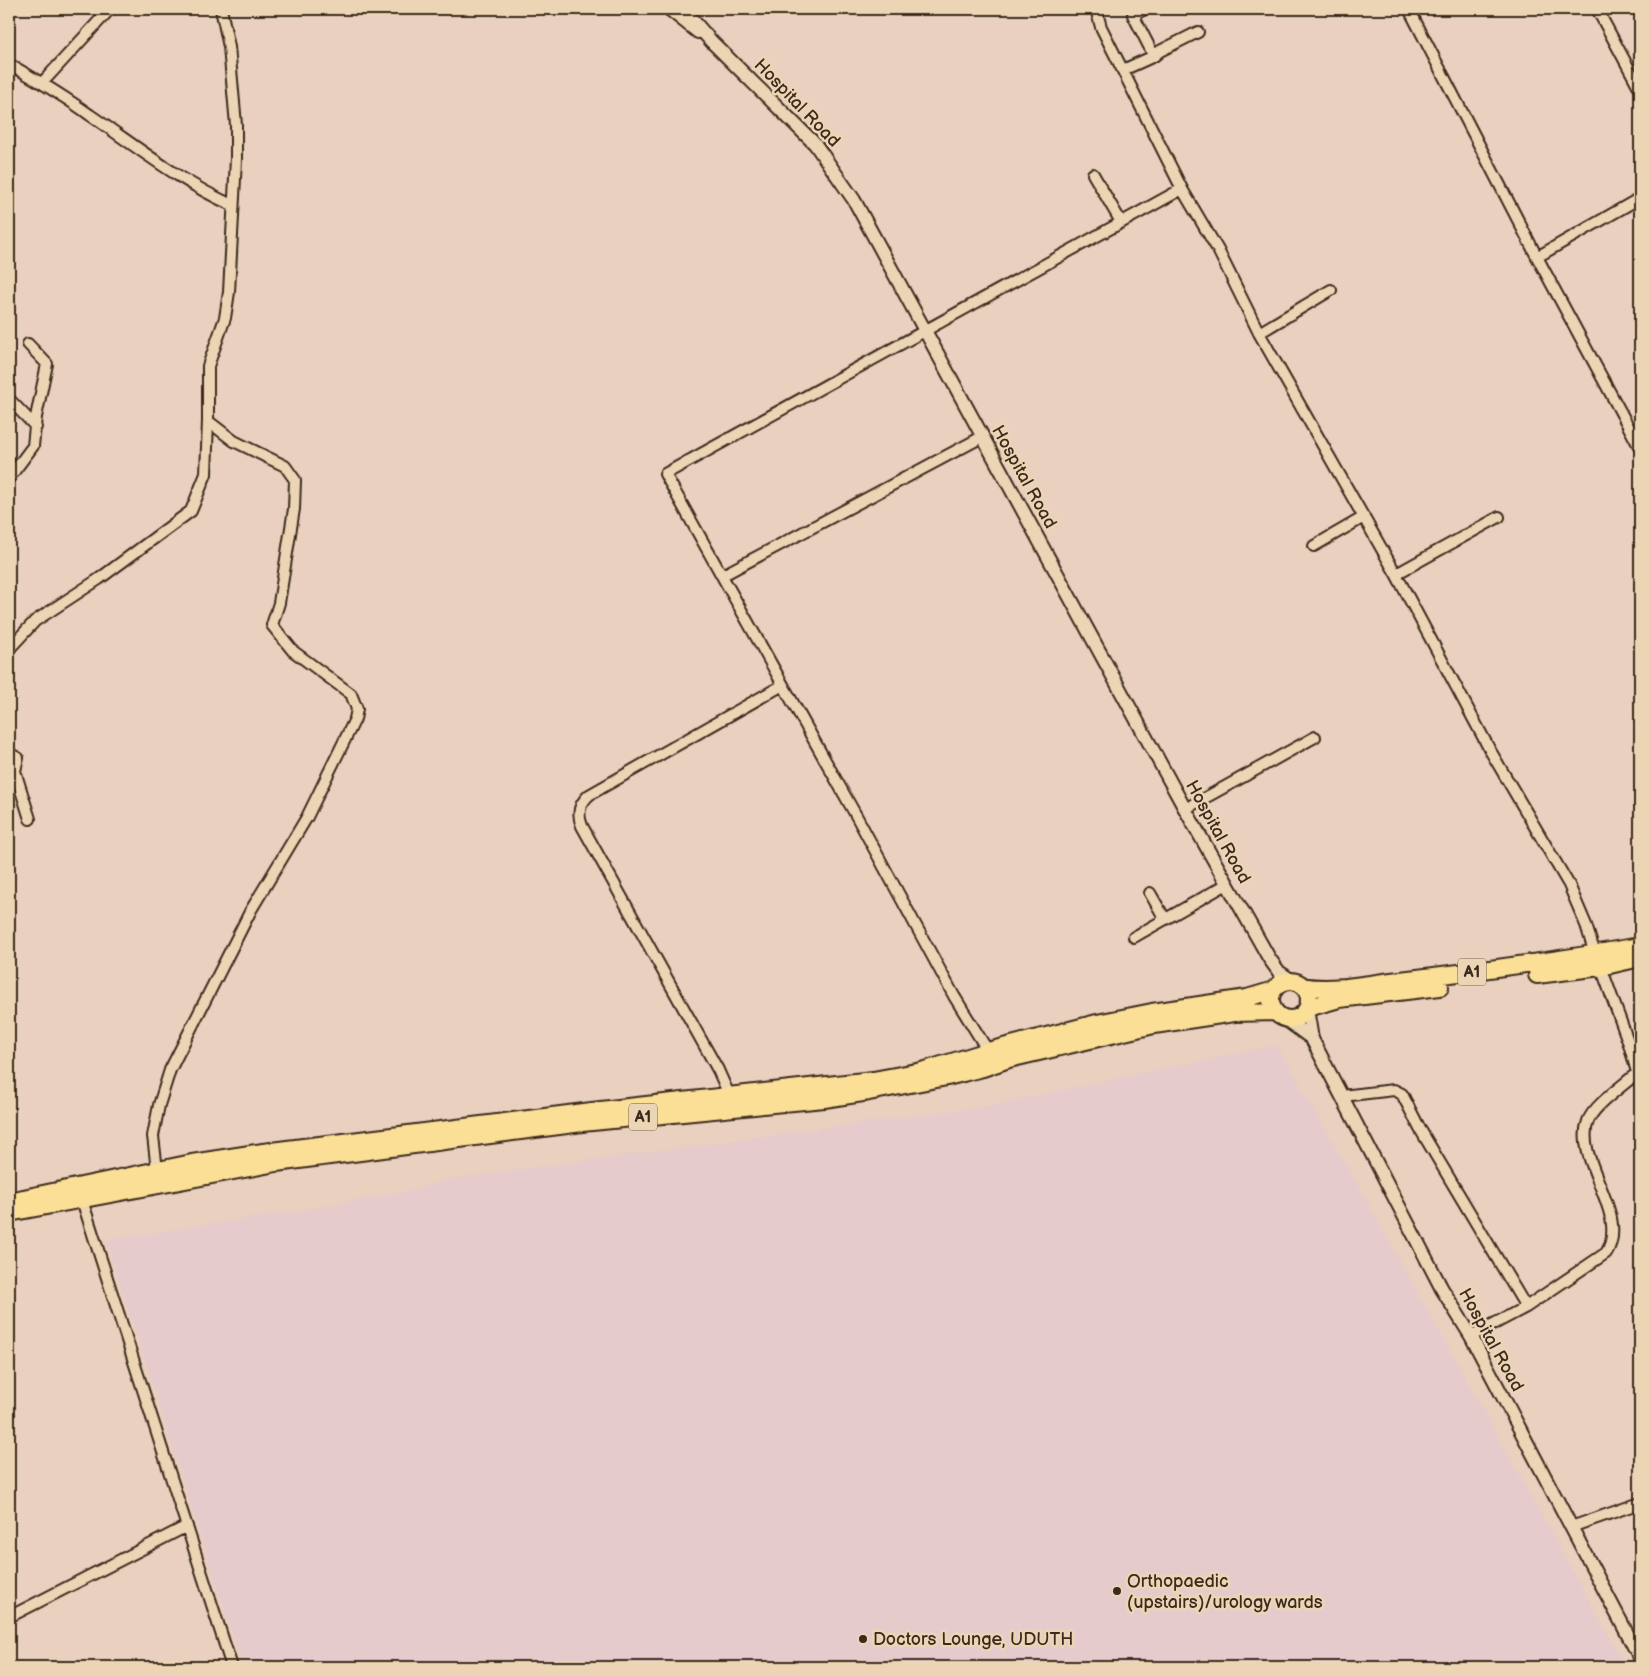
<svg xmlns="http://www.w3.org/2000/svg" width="1649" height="1676" font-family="'Balsamiq Sans',sans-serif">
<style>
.built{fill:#e5cbcc}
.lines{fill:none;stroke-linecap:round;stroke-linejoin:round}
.minor-casing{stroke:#3b2a1e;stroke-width:14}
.tertiary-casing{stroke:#3b2a1e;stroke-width:16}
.trunk-casing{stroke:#3b2a1e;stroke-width:20}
.minor{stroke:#ecd5b4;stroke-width:10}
.tertiary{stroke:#ecd5b4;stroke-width:12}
.trunk{stroke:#fbdf96;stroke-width:16}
.poi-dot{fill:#3b2a1e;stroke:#ecd5b4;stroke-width:2}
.labels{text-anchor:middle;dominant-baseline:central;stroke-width:5;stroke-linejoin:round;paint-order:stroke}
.shield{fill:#ecd5b4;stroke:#705d4b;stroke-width:1}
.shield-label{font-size:16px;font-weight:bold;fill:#3b2a1e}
.street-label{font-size:18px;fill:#3b2a1e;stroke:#ecd5b4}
.poi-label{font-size:18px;fill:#3b2a1e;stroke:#ecd5b4;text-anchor:start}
</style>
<rect width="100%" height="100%" fill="#e9d0bf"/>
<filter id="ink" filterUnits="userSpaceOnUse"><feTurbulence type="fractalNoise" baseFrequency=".02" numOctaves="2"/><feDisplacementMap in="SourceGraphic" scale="10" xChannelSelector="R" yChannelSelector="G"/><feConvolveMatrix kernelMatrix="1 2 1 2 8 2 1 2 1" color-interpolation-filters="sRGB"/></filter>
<g filter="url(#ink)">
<path class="built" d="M 1277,1045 L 1366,1200 L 1626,1667 L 243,1667 L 106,1240 L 310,1209 L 413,1190 L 452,1179 L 987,1106 Z"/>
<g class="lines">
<defs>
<path id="minor" d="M 1096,9 L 1101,27 L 1182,189 L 1218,250 L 1259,333 L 1396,574 L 1491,752 L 1569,885 L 1586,925 L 1595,954
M 1409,9 L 1537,257 L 1640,448
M 1597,9 L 1640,89
M 1154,56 L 1160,51 L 1198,32
M 9,64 C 37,80 64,96 90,115 C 137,147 181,182 232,205
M 1123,70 L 1154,56 L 1133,15 L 1145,9
M 42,83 L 110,9
M 1093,174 L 1121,222
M 1537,257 L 1640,198
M 1259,333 L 1331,290
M 9,399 L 36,427
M 9,478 L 33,446 L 36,417 L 47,364 L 28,344
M 1314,546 L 1364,517
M 1396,574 L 1499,517
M 723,575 L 982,437
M 9,649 L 35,621 L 99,579 L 191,511 L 206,474 L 208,421
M 9,753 L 18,758 L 15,771 L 30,819
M 1185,809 L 1315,737
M 1150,893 L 1165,919
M 1134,937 L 1227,884
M 1601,967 L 1629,1044 L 1640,1083
M 988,1051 L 954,996 L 858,819 L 665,474 L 1182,189
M 1342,1096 L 1394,1090 L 1402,1094 L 1420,1129 L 1526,1307
M 730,1097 L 718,1070 L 582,826 C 577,814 579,804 589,795 L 783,685
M 157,1170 L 153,1136 L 159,1105 L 170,1070 L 251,910 L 307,817 L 355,719 L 357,709 L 351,694 L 293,651 L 272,625 L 279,603 L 294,509 L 295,480 L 285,466 L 234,441 L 208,421 L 208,366 L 225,318 L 229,292 L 236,159 L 236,125 L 229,47 L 221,9
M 82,1200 L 232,1667
M 1471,1336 L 1526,1307 L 1606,1253 C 1631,1215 1573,1160 1588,1121 C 1594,1105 1624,1085 1637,1073
M 1571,1527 L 1640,1503
M 9,1617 L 187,1526"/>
<path id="tertiary" d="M 669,9 L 698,32
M 683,9 L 711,41 L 815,144 L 854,200 L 1185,809 L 1269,958 L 1279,972 L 1294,982
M 1307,1009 L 1312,1039 L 1442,1289 L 1471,1336 L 1640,1658
M 1285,1019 L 1311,1038"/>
<path id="trunk" d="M 1537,975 L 1601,967 L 1640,958
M1271 1000a19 19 0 1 1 38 0a19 19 0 1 1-38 0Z
M 1302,986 C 1333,992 1369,983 1400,980 C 1481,971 1560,960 1640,946
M 1307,1008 L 1339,999 L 1440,987
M 9,1201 L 192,1163 L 263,1152 L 592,1111 L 873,1080 L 922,1071 L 988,1051 L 1097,1023 L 1152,1012 L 1247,998 L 1274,990
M 9,1213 L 276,1163 L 582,1123 L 824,1099 L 869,1092 L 947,1077 L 983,1068 L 1009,1059 L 1154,1025 L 1234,1013 L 1275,1012"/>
</defs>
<use href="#minor" class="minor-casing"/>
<use href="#tertiary" class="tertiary-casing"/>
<use href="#trunk" class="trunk-casing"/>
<use href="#minor" class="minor"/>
<use href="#tertiary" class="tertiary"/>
<use href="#trunk" class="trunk"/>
</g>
</g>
<g class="poi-dot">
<circle cx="1117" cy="1591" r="5"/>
<circle cx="863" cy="1639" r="5"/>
</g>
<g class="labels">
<g class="shield">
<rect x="1458" y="958.5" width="28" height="27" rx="4"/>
<rect x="629" y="1103.5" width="28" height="27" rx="4"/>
</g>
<g class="shield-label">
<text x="1472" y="972">A1</text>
<text x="643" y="1117">A1</text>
</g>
<g class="street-label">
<text transform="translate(797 103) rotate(46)">Hospital Road</text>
<text transform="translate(1024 477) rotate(61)">Hospital Road</text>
<text transform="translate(1218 832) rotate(61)">Hospital Road</text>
<text transform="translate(1491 1340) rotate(61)">Hospital Road</text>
</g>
<g class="poi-label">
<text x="1127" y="1581">Orthopaedic<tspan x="1127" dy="21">(upstairs)/urology wards</tspan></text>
<text x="873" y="1639">Doctors Lounge, UDUTH</text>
</g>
</g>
<rect width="1649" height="1676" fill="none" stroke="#ecd5b4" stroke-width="30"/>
<rect x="15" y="15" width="1619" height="1646" fill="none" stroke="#3b2a1e" stroke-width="2" filter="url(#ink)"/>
</svg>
